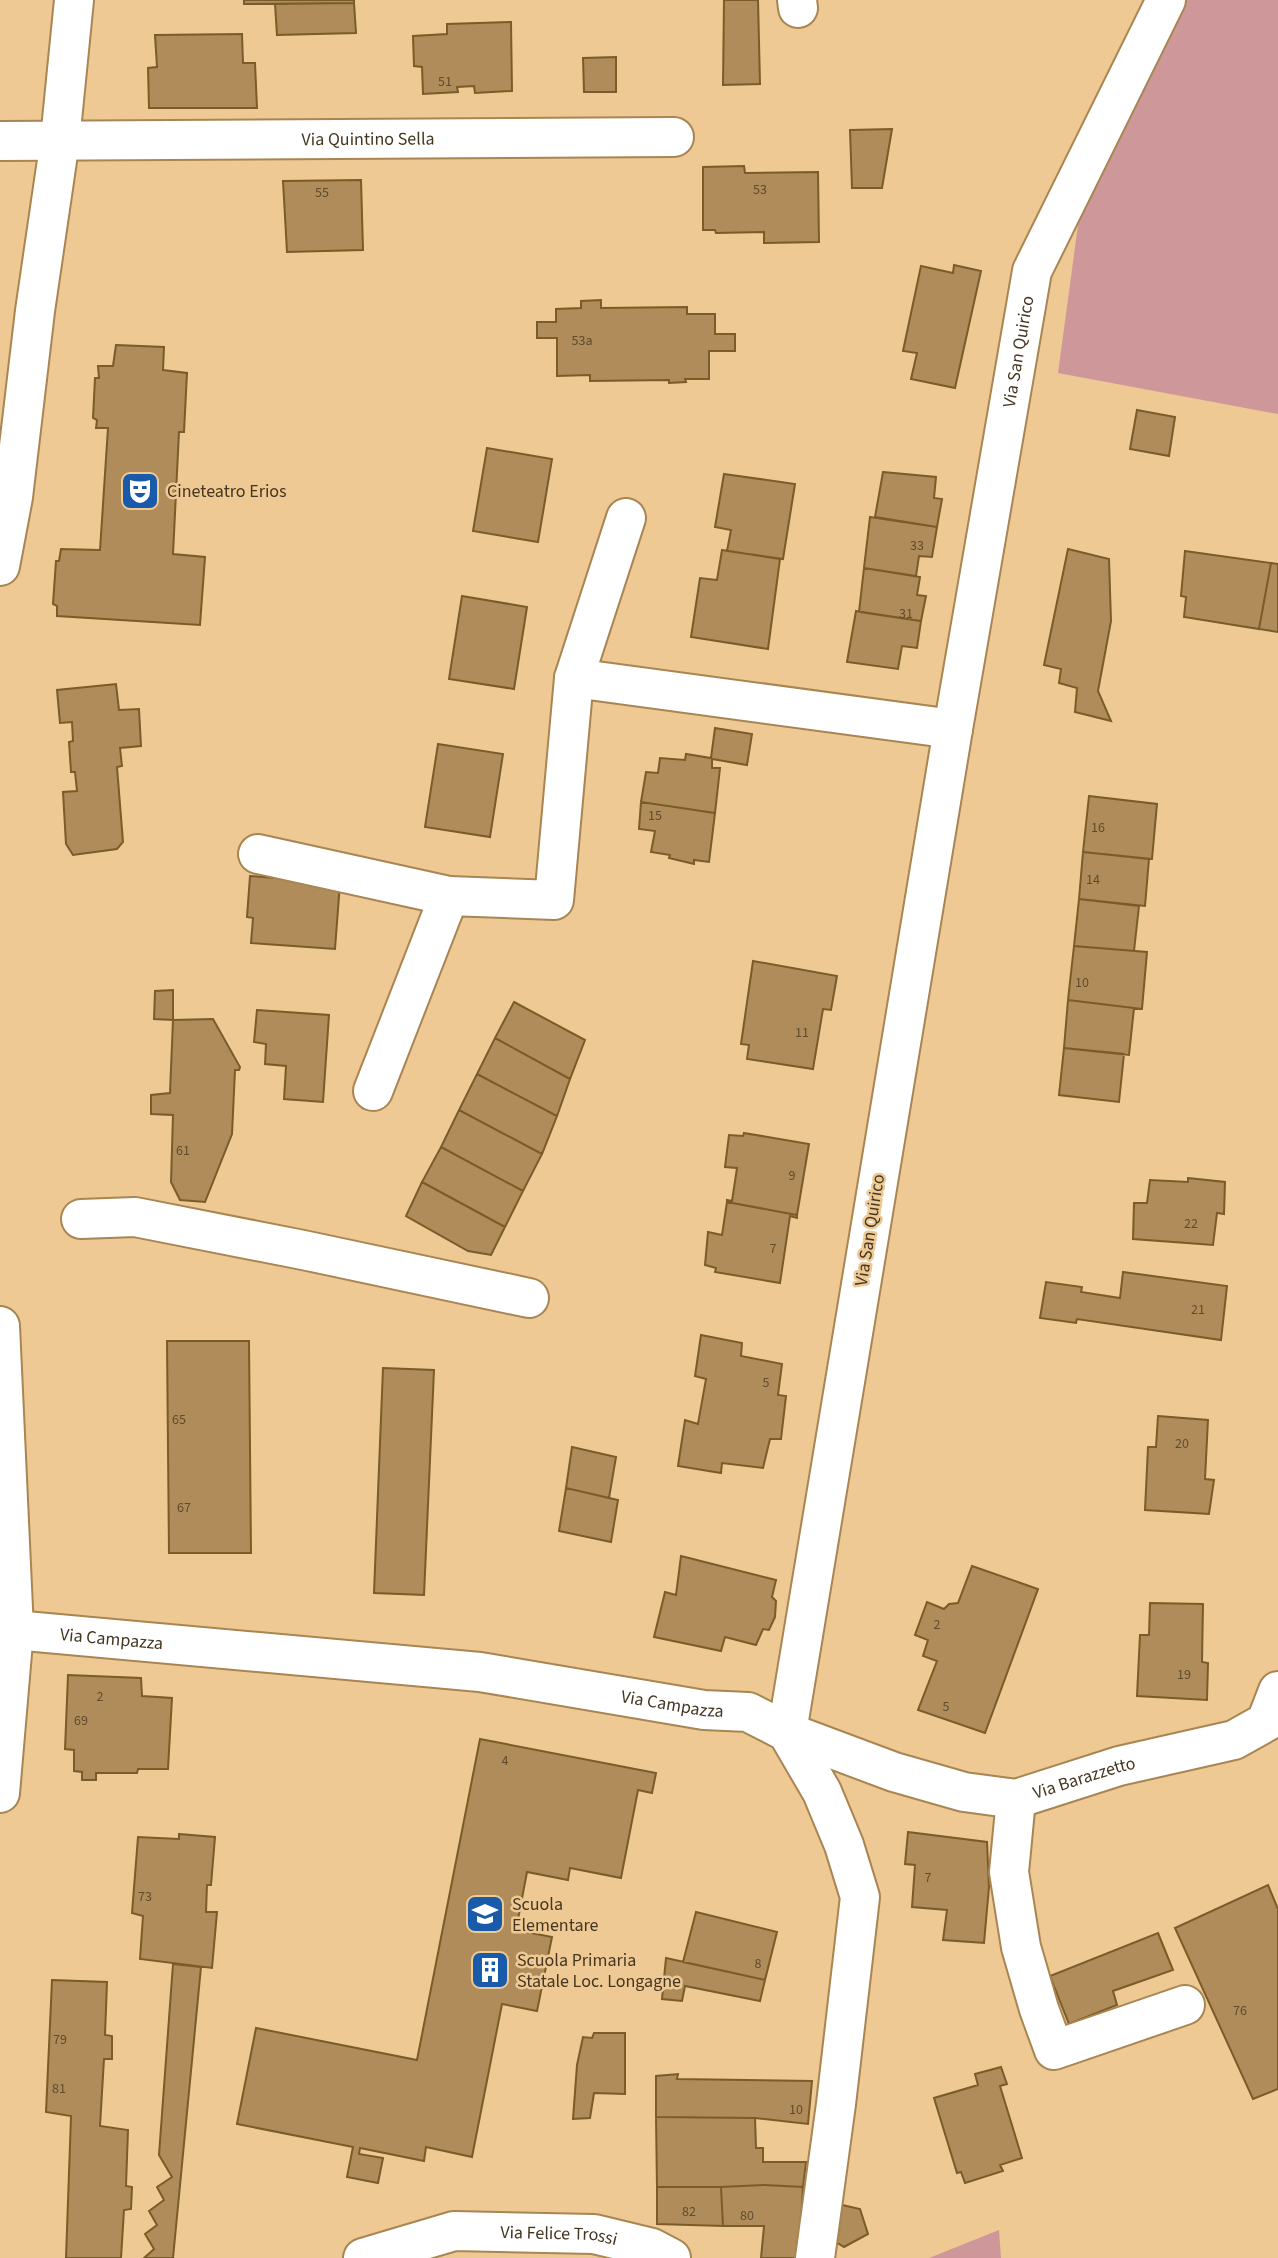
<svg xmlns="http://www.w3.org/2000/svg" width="1278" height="2258" font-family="'Source Sans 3',sans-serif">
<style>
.green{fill:#ce989a}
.building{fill:#af8c59;stroke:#7b5b27;stroke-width:2}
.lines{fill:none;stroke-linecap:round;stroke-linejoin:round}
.minor-casing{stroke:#a88552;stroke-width:42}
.minor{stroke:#fff;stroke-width:38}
.labels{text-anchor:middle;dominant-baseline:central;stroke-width:5;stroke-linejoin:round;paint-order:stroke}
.number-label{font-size:14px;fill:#604c2f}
.street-label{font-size:18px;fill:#453621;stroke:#eec994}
.poi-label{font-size:18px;fill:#453621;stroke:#eec994;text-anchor:start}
</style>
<rect width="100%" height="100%" fill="#eec994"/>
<path class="green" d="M 1171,0 L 1278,0 L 1278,414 L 1058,373 L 1078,225 L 1150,43 Z
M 999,2230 L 1001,2258 L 929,2258 Z"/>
<path class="building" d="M 244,0 L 354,0 L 354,3 L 244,4 Z
M 724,0 L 758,0 L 760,84 L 723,85 Z
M 354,3 L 356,33 L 277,35 L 275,4 Z
M 511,22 L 512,91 L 475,93 L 474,86 L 457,87 L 458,92 L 423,94 L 422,67 L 414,66 L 413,36 L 447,34 L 447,24 Z
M 242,34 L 243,63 L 255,63 L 257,108 L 149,108 L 148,68 L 157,67 L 155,35 Z
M 616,57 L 616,92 L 584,92 L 583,58 Z
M 892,129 L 882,188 L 852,188 L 850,130 Z
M 744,166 L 745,173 L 818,172 L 819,242 L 764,243 L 764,232 L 716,233 L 715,230 L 703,230 L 703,167 Z
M 361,180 L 363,250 L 287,252 L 283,181 Z
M 954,265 L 981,271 L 955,388 L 911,379 L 917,353 L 903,351 L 921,266 L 953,273 Z
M 601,300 L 601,308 L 687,307 L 687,314 L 715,314 L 715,334 L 735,334 L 735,351 L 709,351 L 709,379 L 685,379 L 686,382 L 669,383 L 669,380 L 590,381 L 590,375 L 557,376 L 557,338 L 537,338 L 537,322 L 556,322 L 556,309 L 581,308 L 581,301 Z
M 116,345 L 164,347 L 163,370 L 187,373 L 184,432 L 179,432 L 173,554 L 205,557 L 200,625 L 57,616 L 57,606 L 53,604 L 56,561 L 59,561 L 61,549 L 100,550 L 108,428 L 96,428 L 97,420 L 93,418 L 95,378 L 99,378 L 98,366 L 113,366 Z
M 1137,410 L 1175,417 L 1169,456 L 1130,449 Z
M 487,448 L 552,459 L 538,542 L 473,531 Z
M 883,472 L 936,477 L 934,498 L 942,499 L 937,527 L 875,517 Z
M 724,474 L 795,484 L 783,559 L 727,551 L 731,530 L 715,527 Z
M 870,517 L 937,527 L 932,557 L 919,556 L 916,576 L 864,568 Z
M 1068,549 L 1109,559 L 1111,621 L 1098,691 L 1111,721 L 1075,712 L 1077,688 L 1059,683 L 1061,669 L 1044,665 Z
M 722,550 L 780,559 L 768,649 L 691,637 L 700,578 L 717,580 Z
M 1185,551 L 1271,563 L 1259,629 L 1184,617 L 1186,597 L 1181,596 Z
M 1271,563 L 1278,564 L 1278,632 L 1259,629 Z
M 864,568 L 920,577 L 917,595 L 926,596 L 921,621 L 859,612 Z
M 462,596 L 527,607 L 514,689 L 449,679 Z
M 856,611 L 921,621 L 917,648 L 902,646 L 898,669 L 847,662 Z
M 116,684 L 119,710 L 139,709 L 141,746 L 120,748 L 122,766 L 117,767 L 123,842 L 117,849 L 73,855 L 66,844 L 63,792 L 77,791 L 75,772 L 71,772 L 69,742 L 73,741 L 72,722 L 60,723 L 57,690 Z
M 715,728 L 752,734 L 747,765 L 712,759 L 712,768 L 720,768 L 715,813 L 641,802 L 646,772 L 658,773 L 660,758 L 685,760 L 686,754 L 711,758 Z
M 438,744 L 503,754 L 490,837 L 425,827 Z
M 1089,796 L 1157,804 L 1152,859 L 1083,852 Z
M 641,802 L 715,813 L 709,862 L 694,860 L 694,864 L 669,858 L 670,855 L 651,852 L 655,831 L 639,829 Z
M 1083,852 L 1149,859 L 1145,906 L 1079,899 Z
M 250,876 L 340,883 L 335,949 L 251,943 L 253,918 L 247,917 Z
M 1079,899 L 1139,906 L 1134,951 L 1074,946 Z
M 1074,946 L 1147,952 L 1142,1009 L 1068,1000 Z
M 753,961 L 837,976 L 831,1010 L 823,1009 L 813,1069 L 747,1059 L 749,1045 L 741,1044 Z
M 173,990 L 173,1020 L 154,1019 L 155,991 Z
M 1068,1000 L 1134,1008 L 1129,1055 L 1064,1048 Z
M 514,1002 L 585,1040 L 570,1079 L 495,1038 Z
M 257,1010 L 329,1015 L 323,1102 L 284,1099 L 286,1066 L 265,1064 L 266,1044 L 254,1042 Z
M 213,1019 L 240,1067 L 239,1070 L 235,1070 L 232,1134 L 205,1202 L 180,1200 L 171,1182 L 173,1115 L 151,1114 L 151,1095 L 170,1093 L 173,1020 Z
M 495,1038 L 570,1079 L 557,1116 L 477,1074 Z
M 1064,1048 L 1124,1054 L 1119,1102 L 1059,1095 Z
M 477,1074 L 557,1116 L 542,1154 L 459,1110 Z
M 459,1110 L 542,1154 L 523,1191 L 441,1147 Z
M 744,1133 L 809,1144 L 797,1215 L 727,1202 L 727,1200 L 732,1201 L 737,1168 L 725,1167 L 729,1135 L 743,1136 Z
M 441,1147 L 523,1191 L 505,1227 L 422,1182 Z
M 1188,1178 L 1225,1182 L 1224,1214 L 1217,1213 L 1213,1245 L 1133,1239 L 1134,1203 L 1147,1203 L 1150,1180 L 1188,1182 Z
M 422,1182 L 505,1227 L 491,1255 L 468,1251 L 406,1216 Z
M 727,1202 L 797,1215 L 797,1218 L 790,1216 L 780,1283 L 715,1272 L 716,1268 L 705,1265 L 708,1232 L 722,1235 Z
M 1123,1272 L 1227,1286 L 1221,1340 L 1077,1319 L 1076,1323 L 1040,1318 L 1046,1282 L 1082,1287 L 1081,1292 L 1120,1298 Z
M 701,1335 L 742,1343 L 741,1356 L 782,1364 L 778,1395 L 786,1396 L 781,1439 L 770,1439 L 763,1468 L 722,1463 L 721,1473 L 678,1466 L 685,1420 L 698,1424 L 706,1379 L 695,1376 Z
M 167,1341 L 249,1341 L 251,1553 L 169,1553 Z
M 383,1368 L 434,1370 L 424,1595 L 374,1593 Z
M 1158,1416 L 1208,1420 L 1205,1479 L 1214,1480 L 1209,1514 L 1145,1510 L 1148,1447 L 1156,1447 Z
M 572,1447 L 616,1457 L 609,1498 L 566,1488 Z
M 566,1488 L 618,1500 L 611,1542 L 559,1531 Z
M 681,1556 L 776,1580 L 772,1597 L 776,1601 L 775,1617 L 769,1630 L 763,1629 L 756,1645 L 725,1637 L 721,1651 L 654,1637 L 665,1592 L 676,1595 Z
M 972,1566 L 1038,1589 L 985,1733 L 918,1710 L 937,1661 L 923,1656 L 928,1640 L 915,1635 L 927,1602 L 944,1609 L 949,1604 L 958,1603 Z
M 1150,1603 L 1203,1604 L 1202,1662 L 1208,1663 L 1207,1700 L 1137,1696 L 1140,1635 L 1149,1635 Z
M 68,1675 L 141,1678 L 142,1696 L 172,1698 L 168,1769 L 138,1769 L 137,1773 L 96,1773 L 96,1780 L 82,1780 L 82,1772 L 74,1771 L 74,1750 L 65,1749 Z
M 480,1739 L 656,1773 L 652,1793 L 638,1790 L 621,1878 L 570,1868 L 568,1880 L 527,1872 L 516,1930 L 552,1937 L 537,2011 L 502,2004 L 472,2157 L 426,2147 L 424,2161 L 360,2148 L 359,2154 L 383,2158 L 378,2183 L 347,2177 L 353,2147 L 237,2124 L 256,2028 L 417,2060 Z
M 908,1832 L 987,1842 L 989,1887 L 984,1943 L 943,1940 L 947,1910 L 912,1907 L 915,1865 L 905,1864 Z
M 179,1834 L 215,1837 L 211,1885 L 207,1885 L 206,1912 L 217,1912 L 212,1968 L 140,1959 L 143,1916 L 132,1913 L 138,1837 L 179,1839 Z
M 1268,1885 L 1278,1909 L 1278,2089 L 1253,2099 L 1175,1928 Z
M 696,1912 L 777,1932 L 765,1980 L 683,1962 Z
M 1158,1933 L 1173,1970 L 1113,1991 L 1117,2005 L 1069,2024 L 1050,1976 Z
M 666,1958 L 765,1980 L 760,2001 L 685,1986 L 682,2001 L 662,1999 Z
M 173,1964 L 201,1967 L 173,2258 L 144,2258 L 154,2249 L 145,2234 L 157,2225 L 149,2211 L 164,2200 L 157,2187 L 172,2177 L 159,2155 Z
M 52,1980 L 107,1982 L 105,2035 L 112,2036 L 112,2059 L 104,2059 L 100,2126 L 128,2130 L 126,2186 L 132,2187 L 131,2209 L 124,2210 L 121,2258 L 66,2258 L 71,2116 L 46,2112 Z
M 594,2033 L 625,2033 L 625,2094 L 594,2093 L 590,2118 L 573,2119 L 577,2065 L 583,2037 L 592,2038 Z
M 1001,2067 L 1007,2084 L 1000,2086 L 1022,2158 L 1000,2165 L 1003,2171 L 965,2183 L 961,2172 L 957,2173 L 934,2098 L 978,2085 L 975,2074 Z
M 678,2074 L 677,2079 L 812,2081 L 808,2124 L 755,2118 L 656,2117 L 656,2076 Z
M 656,2117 L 755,2118 L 756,2148 L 763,2148 L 763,2162 L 806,2162 L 803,2187 L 764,2185 L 721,2187 L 657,2187 Z
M 764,2185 L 803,2187 L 799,2258 L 761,2258 L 764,2226 L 723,2226 L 721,2187 Z
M 657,2187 L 721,2187 L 723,2226 L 657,2224 Z
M 838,2204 L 860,2209 L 868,2234 L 844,2247 L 836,2242 Z"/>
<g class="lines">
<defs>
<g id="minor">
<path d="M 797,0 L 798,8"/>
<path id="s1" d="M 0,141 L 674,137"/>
<path d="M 0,566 L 13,497 L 35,311 L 60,140 L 74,0"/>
<path id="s2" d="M 574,678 L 953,729 L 787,1732 L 894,1772 L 964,1792 L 1016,1799 L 1119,1766 L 1234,1740 L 1266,1722 L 1278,1691"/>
<path id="s3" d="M 953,729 L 1032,271 L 1166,0"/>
<path d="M 258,854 L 449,896"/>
<path d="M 373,1091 L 449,896 L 554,900 L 574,678 L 626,518"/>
<path d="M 81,1219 L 135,1217 L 303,1250 L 529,1298"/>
<path d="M 0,1326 L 14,1630 L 0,1793"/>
<path id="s4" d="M 14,1630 L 480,1672 L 704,1710 L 748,1712 L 787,1732 L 822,1792 L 844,1845 L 860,1897 L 836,2104 L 815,2258"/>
<path d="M 1016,1799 L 1009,1872 L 1021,1947 L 1039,2009 L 1054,2050 L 1185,2005"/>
<path id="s5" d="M 363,2258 L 454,2231 L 594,2234 L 652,2248 L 671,2258"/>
</g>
</defs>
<use href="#minor" class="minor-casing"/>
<use href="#minor" class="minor"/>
</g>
<defs>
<symbol id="theatre-square" viewBox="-11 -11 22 22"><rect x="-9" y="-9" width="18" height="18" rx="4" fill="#1a5aaa" stroke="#eec994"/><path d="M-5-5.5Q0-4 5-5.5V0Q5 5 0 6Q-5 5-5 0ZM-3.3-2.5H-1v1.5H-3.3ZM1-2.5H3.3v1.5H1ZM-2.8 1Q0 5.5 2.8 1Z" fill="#fff"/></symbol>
<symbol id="school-square" viewBox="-11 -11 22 22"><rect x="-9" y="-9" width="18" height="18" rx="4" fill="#1a5aaa" stroke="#eec994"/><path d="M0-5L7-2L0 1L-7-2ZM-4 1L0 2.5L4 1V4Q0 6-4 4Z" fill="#fff"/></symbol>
<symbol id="building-square" viewBox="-11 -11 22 22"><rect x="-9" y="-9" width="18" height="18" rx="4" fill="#1a5aaa" stroke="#eec994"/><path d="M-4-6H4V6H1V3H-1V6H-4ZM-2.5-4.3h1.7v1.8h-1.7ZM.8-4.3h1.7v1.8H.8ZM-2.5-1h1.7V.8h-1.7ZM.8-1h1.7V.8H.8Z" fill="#fff"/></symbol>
</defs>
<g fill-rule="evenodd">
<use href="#theatre-square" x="118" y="469" width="44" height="44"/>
<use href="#school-square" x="463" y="1892" width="44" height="44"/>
<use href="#building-square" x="468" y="1948" width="44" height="44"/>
</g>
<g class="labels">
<g class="number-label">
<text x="445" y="82">51</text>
<text x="760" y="190">53</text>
<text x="322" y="193">55</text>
<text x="582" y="341">53a</text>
<text x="917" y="546">33</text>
<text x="906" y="614">31</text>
<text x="655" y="816">15</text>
<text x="1098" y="828">16</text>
<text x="1093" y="880">14</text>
<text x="1082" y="983">10</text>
<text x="802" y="1033">11</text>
<text x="183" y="1151">61</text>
<text x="792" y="1176">9</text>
<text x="1191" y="1224">22</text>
<text x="773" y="1249">7</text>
<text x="1198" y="1310">21</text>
<text x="766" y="1383">5</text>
<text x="179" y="1420">65</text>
<text x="1182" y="1444">20</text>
<text x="184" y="1508">67</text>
<text x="937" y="1625">2</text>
<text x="1184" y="1675">19</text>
<text x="100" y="1697">2</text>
<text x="946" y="1707">5</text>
<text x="81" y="1721">69</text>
<text x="505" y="1761">4</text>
<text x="928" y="1878">7</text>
<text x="145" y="1897">73</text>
<text x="758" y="1964">8</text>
<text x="1240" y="2011">76</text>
<text x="60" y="2040">79</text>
<text x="59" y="2089">81</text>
<text x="796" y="2110">10</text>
<text x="689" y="2212">82</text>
<text x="747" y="2216">80</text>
</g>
<g class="street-label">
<text stroke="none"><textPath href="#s1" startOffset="368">Via Quintino Sella</textPath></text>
<text stroke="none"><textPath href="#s3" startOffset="383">Via San Quirico</textPath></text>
<text transform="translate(870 1230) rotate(-81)">Via San Quirico</text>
<text stroke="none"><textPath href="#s4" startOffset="98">Via Campazza</textPath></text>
<text stroke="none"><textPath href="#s4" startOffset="663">Via Campazza</textPath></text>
<text stroke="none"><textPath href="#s2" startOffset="1710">Via Barazzetto</textPath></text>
<text stroke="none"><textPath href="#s5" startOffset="200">Via Felice Trossi</textPath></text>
</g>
<g class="poi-label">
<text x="167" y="491">Cineteatro Erios</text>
<text x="512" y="1904">Scuola<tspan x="512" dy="21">Elementare</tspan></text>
<text x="517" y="1960">Scuola Primaria<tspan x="517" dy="21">Statale Loc. Longagne</tspan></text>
</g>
</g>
</svg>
